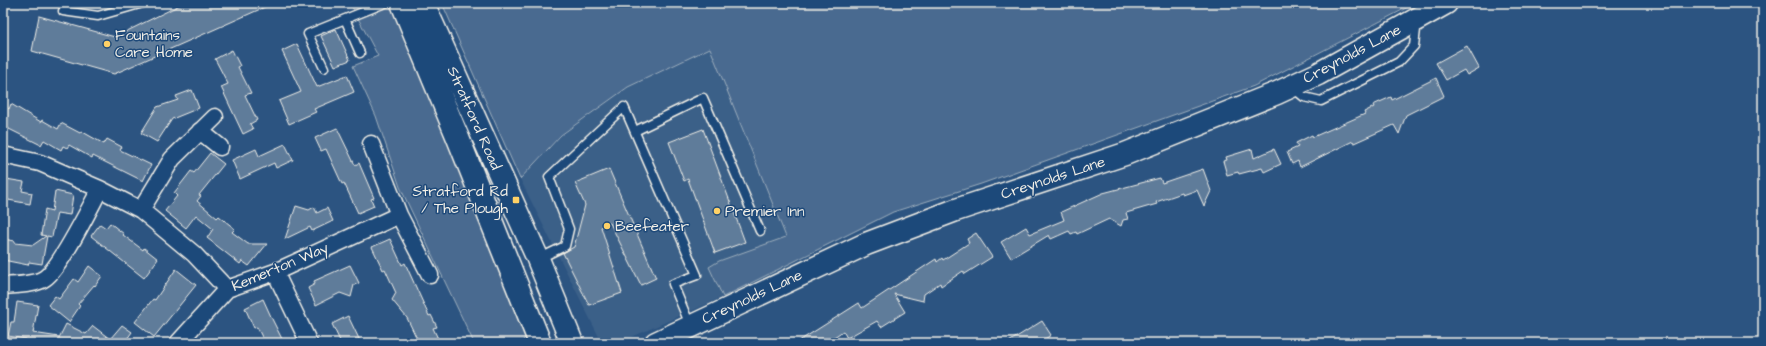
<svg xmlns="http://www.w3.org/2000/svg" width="1766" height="346" font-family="'Architects Daughter',sans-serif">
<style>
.built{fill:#3b6088}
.green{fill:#496b90;stroke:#9eaebc}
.building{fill:#5e7b9a;stroke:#f4f1e8}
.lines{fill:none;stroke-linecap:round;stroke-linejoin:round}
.lane-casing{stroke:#f4f1e8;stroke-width:11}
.street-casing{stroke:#f4f1e8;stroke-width:19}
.secondary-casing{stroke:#f4f1e8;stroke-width:25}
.highway-casing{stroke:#f4f1e8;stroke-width:25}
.lane{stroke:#1f4a7a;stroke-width:8}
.street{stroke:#1f4a7a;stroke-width:16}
.secondary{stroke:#1f4a7a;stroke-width:22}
.highway{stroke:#1f4a7a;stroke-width:22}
.poi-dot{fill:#ffd166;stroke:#1f4a7a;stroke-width:1.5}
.labels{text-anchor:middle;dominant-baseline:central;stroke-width:3;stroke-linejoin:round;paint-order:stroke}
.poi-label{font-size:15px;fill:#f4f1e8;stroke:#1f4a7a;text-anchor:start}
.street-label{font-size:15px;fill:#f4f1e8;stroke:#1f4a7a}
</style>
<rect width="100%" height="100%" fill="#2c5481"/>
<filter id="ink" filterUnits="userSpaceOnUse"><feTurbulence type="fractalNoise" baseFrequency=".025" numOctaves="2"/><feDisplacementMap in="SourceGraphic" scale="8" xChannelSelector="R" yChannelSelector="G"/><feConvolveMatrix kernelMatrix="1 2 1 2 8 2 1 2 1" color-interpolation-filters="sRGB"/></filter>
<g filter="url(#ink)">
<path class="built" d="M 710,48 L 786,237 L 797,261 L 723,297 L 618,343 L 609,343 L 599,337 L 520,179 L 562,135 L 628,87 Z"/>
<path class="green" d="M 350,3 L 390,3 L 473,196 L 528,335 L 523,340 L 524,343 L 474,343 L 400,187 L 376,116 L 353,66 L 378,56 Z
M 442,3 L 1416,3 L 1254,86 L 981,184 L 893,212 L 723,297 L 709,267 L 719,261 L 786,237 L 710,48 L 628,87 L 561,135 L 520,179 Z"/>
<path class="building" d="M 184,3 L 274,3 L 114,74 L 32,51 L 39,16 L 115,37 Z
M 336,29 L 350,60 L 335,66 L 321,36 Z
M 297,44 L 317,87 L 347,75 L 354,92 L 314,109 L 316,112 L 289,124 L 279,101 L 301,92 L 282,51 Z
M 1467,46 L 1479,68 L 1467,75 L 1464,70 L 1446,80 L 1436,63 Z
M 232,50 L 240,66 L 238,67 L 251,93 L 245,95 L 257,120 L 250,124 L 253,129 L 243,134 L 221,87 L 228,84 L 215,59 Z
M 1436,78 L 1444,96 L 1406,115 L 1399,134 L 1394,125 L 1354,143 L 1353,141 L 1300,167 L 1298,161 L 1292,164 L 1287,152 L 1298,147 L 1296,143 L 1312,135 L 1313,137 L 1365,114 L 1364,112 L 1374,107 L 1373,105 L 1391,97 L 1392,100 Z
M 192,90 L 199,108 L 172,119 L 157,142 L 141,133 L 157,107 L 178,100 L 176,96 Z
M 11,104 L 41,122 L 42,120 L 58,129 L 61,123 L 80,133 L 81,131 L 104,144 L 107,139 L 122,147 L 120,150 L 151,165 L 143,181 L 93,156 L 92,158 L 69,145 L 67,148 L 63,146 L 61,150 L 44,140 L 41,145 L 3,126 L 3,105 L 9,109 Z
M 337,128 L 355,165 L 359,163 L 374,198 L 371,199 L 374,206 L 358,213 L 344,183 L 342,184 L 326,149 L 321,151 L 315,138 Z
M 703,129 L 745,242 L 715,253 L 688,179 L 684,181 L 669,142 Z
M 285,144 L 293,160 L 276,168 L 274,163 L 240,179 L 232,160 L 256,149 L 259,156 Z
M 1252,149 L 1254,158 L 1274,149 L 1281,164 L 1264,172 L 1262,168 L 1239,174 L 1238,172 L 1227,175 L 1223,161 L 1227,160 L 1226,157 Z
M 210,153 L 224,164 L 199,195 L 201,196 L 197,201 L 217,218 L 219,216 L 235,229 L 232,232 L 248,244 L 267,244 L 249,266 L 242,261 L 240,264 L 207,238 L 213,229 L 196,215 L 186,228 L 165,211 L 177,196 L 174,193 L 191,171 L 194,173 Z
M 609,169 L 656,278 L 641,285 L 610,223 L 601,227 L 622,293 L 589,305 L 563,253 L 574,247 L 585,205 L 575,183 Z
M 1203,169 L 1211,191 L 1204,206 L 1197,190 L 1183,195 L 1182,193 L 1156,202 L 1157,204 L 1126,213 L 1128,219 L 1123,220 L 1121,226 L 1109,219 L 1077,234 L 1076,232 L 1071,234 L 1069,231 L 1051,239 L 1049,235 L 1011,258 L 1001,242 L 1026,227 L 1030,234 L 1064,220 L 1061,212 L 1103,193 L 1160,178 L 1162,183 Z
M 6,179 L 24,182 L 22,191 L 32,193 L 30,204 L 3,199 L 3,187 L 5,187 Z
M 55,191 L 73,195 L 70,215 L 57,213 L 52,237 L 47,236 L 42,264 L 29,262 L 28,265 L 3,260 L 3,239 L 15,241 L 15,243 L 33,245 L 46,236 L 41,235 L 45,209 L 52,211 Z
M 296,206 L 309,210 L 314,207 L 317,213 L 327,208 L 333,221 L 312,231 L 310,227 L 285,239 Z
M 110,223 L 124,234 L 123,235 L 143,250 L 144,248 L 158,259 L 144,278 L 91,236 L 100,224 L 106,228 Z
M 976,233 L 992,257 L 965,274 L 963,271 L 941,286 L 940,283 L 924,294 L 923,301 L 894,294 L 905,312 L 881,327 L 877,321 L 847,338 L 843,331 L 825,343 L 796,343 L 859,303 L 862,308 L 936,259 L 937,262 L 942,258 L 943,260 L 969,243 L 967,239 Z
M 390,239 L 402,265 L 405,263 L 429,316 L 431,315 L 437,327 L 433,328 L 440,343 L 419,343 L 407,318 L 392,300 L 396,293 L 385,269 L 383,270 L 372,247 Z
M 350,265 L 359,283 L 354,285 L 351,297 L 340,293 L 316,305 L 308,288 L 315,284 L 314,281 Z
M 89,266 L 102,276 L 95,286 L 94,285 L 78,304 L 80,306 L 69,322 L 48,305 L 55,296 L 59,299 L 74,279 L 78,282 Z
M 176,269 L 196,285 L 154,337 L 135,322 L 153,299 L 155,300 Z
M 263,299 L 273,321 L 284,343 L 265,343 L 257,327 L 254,328 L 245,308 Z
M 17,302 L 38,305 L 33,333 L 59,337 L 59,338 L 66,324 L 86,334 L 93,326 L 110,339 L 122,325 L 132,332 L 124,343 L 26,343 L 26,339 L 8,336 L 11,322 L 14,322 Z
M 348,316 L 361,343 L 341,343 L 332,324 Z
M 1042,321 L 1051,335 L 1039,343 L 1007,343 Z"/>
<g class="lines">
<defs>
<path id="lane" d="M 63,11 L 98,16 L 143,3
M 345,19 L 360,53
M 324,68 L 308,34 L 385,3
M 1293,88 L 1304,97 L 1321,101 L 1399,62 L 1414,46 L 1417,21
M 635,131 L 703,98 L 760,231
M 538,259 L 565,246 L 569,229 L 549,177 L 624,107 L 697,275 L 673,284 L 690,325"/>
<path id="street" d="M 200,131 L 220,147
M 371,144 L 399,215
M 3,155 L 40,163 L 100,189 L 141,210 L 194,254 L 227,289
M 141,210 L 172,159 L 215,117
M 275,272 L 309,343
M 3,286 C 14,285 36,285 45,278 C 61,267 89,209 100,189
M 178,343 L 227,289 L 275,272 L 399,215 L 430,275"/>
<path id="secondary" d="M 656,343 L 866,244 L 956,210 L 1125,154 L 1277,93 L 1318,74 L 1446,3"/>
<path id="highway" d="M 402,3 L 458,138 L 540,343
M 423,3 L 538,259 L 572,343"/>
</defs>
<use href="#lane" class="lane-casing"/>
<use href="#street" class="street-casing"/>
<use href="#secondary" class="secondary-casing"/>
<use href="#highway" class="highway-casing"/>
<use href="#lane" class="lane"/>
<use href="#street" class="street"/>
<use href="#secondary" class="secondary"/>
<use href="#highway" class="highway"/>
</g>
</g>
<g class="poi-dot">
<circle cx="107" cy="44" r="4"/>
<rect x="512" y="196" width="8" height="8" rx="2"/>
<circle cx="717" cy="211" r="4"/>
<circle cx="607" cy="226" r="4"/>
</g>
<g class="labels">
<g class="poi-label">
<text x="115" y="35">Fountains<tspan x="115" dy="17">Care Home</tspan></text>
<text x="508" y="191" text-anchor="end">Stratford Rd<tspan x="508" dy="17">/ The Plough</tspan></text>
<text x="725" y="211">Premier Inn</text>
<text x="615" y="226">Beefeater</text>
</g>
<g class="street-label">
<text transform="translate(1352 54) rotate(-28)">Creynolds Lane</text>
<text transform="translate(474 118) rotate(66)">Stratford Road</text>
<text transform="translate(1053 178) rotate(-18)">Creynolds Lane</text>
<text transform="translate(280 267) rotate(-23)">Kemerton Way</text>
<text transform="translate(752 297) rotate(-25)">Creynolds Lane</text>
</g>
</g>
<rect width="1766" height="346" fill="none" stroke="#1f4a7a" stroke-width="16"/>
<rect x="8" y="8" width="1750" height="330" fill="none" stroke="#f4f1e8" stroke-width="1.5" filter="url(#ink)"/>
</svg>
